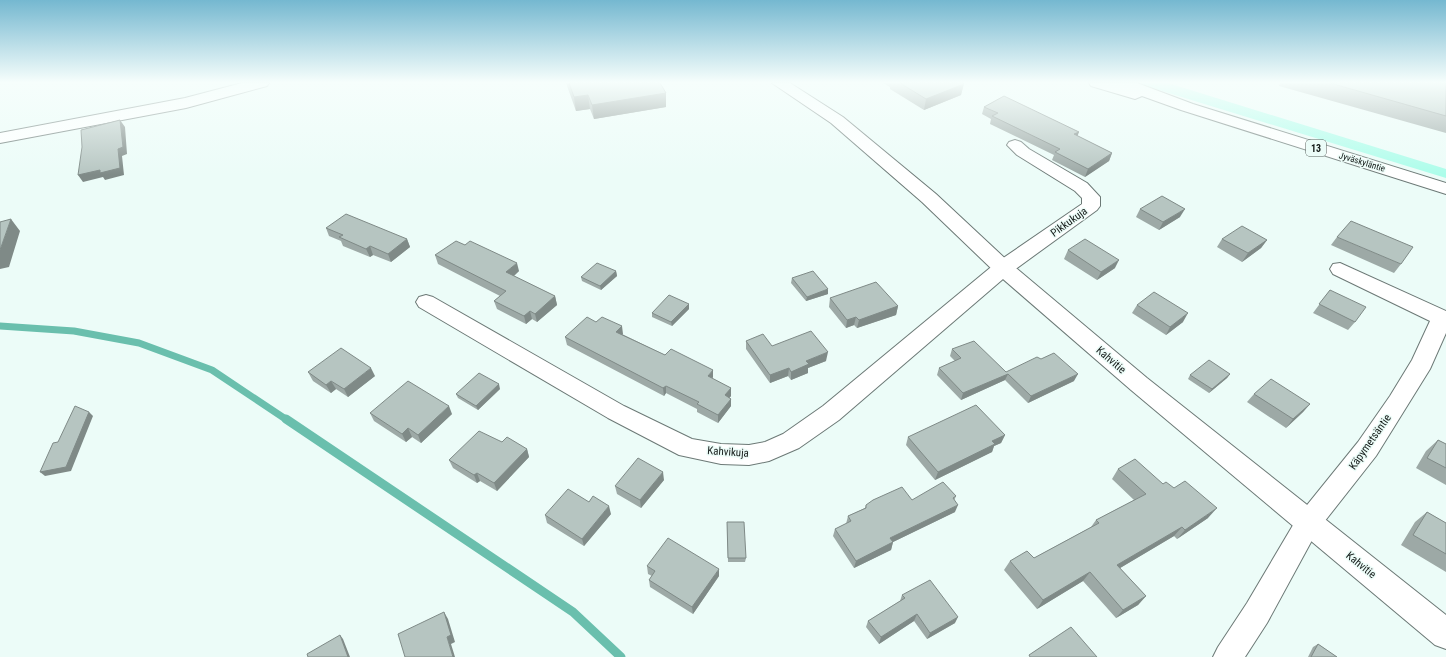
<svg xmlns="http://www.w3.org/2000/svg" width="1446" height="657" font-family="'Roboto Condensed',sans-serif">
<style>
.green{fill:#acfdea}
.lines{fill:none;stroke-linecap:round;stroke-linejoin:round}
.stream-far1{stroke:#6abfad;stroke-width:7}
.stream{stroke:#6abfad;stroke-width:9}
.minor-casing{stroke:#6c7976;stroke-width:2}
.tertiary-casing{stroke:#6c7976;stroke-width:2}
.trunk-casing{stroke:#6c7976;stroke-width:2}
.minor{fill:#fff;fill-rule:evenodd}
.tertiary{fill:#fff;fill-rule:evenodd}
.trunk{fill:#fff;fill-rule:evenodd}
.wall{fill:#9da9a6}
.shaded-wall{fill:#7f8a87}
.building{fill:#b6c5c1;stroke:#7f8a87}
.labels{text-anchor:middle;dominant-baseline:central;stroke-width:3;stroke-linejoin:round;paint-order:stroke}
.far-street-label{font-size:9px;fill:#141a18;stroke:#ecfcf8}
.shield{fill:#ecfcf8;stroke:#555e5b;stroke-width:1}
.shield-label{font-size:10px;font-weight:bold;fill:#141a18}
.street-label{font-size:11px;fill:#141a18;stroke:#ecfcf8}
</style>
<rect width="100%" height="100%" fill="#ecfcf8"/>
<path class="green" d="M 1136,83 L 1168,83 L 1446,169 L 1446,178 Z"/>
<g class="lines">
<path class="stream-far1" d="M 0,326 L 74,331 L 139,343 L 212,370 L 287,420"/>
<path class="stream" d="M 286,419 L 573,612 L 621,657"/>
<defs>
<path id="minor" d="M 1015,140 L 1021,142 L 1029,149 L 1087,183 L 1100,197 L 1100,206 L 1097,210 L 1010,273 L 839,420 L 799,448 L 769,461 L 749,465 L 721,464 L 679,455 L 608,418 L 419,307 L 416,302 L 419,297 L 426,295 L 433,297 L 624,406 L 692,439 L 721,444 L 749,445 L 765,442 L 783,434 L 823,406 L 996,263 L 1082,204 L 1082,198 L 1075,191 L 1017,155 L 1007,145 L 1009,142 Z
M 1340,263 L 1446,311 L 1446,333 L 1430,369 L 1376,456 L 1317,531 L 1267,623 L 1245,657 L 1213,657 L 1218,647 L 1247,603 L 1299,515 L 1358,442 L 1390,396 L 1412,360 L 1430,321 L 1333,274 L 1330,269 L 1333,264 Z"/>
<path id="tertiary" d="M 242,83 L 269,83 L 267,86 L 186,108 L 0,143 L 0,133 L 185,98 Z
M 772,83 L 790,83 L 843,117 L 936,194 L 1010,263 L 1147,378 L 1446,615 L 1446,649 L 1435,645 L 1131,390 L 996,273 L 922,202 L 831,123 Z"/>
<path id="trunk" d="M 1089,83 L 1137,83 L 1193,104 L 1446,183 L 1446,194 L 1181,110 L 1142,96 L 1135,99 L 1091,86 Z"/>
</defs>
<use href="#minor" class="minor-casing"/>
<use href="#tertiary" class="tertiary-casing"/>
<use href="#trunk" class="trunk-casing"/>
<use href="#minor" class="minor"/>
<use href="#tertiary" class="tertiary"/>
<use href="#trunk" class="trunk"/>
</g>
<path class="wall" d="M 566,83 L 660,83 L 666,93 L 666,107 L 594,119 L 590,109 L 576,111 Z
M 883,83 L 963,83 L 961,95 L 924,110 L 890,89 L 890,87 Z
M 1280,83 L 1446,83 L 1446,133 L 1279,86 Z
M 984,107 L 1077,136 L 1112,153 L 1109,161 L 1085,177 L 1052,160 L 1054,155 L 990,124 L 991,119 L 982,114 Z
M 1140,209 L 1180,217 L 1159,230 L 1136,217 Z
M 326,228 L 407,239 L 410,247 L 391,262 L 373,255 L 370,257 L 343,246 L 341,241 L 329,236 Z
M 1337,237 L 1401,264 L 1394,273 L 1331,245 Z
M 1222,239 L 1267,240 L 1261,248 L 1242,262 L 1217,247 Z
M 1068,250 L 1115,268 L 1097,280 L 1064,259 Z
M 435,255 L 519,271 L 514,276 L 555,296 L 557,305 L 537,322 L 532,319 L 526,324 L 497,309 L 494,301 L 500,296 L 438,264 Z
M 616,271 L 617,276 L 601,290 L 582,281 L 581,277 Z
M 792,278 L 828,294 L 806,301 L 791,283 Z
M 1330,290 L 1355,322 L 1348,330 L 1313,313 Z
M 830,298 L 898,306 L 896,315 L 857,328 L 854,325 L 846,328 L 829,307 Z
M 1137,305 L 1183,322 L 1166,335 L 1132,313 Z
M 689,309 L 672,326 L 652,317 L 652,313 Z
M 622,334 L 665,355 L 713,377 L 712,379 L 731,388 L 731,396 L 729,398 L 731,399 L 731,406 L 718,423 L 697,412 L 697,409 L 666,393 L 664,396 L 567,345 L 565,337 L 623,334 Z
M 746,341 L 772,346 L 826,361 L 808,368 L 808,373 L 791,380 L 788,376 L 770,383 L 746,349 Z
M 952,349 L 1006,372 L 1074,381 L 1028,403 L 1005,380 L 961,400 L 937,375 L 939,368 L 955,361 L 950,356 Z
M 308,372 L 375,376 L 348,397 L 336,389 L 331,393 L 313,381 Z
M 1230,374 L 1227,378 L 1209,393 L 1188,379 L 1190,375 Z
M 500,389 L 478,410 L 458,398 L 456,394 Z
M 1254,394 L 1310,404 L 1303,412 L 1286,428 L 1247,402 Z
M 370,413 L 452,414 L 421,443 L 412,437 L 406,442 L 374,421 Z
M 1005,435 L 1001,443 L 994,446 L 992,452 L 935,480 L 906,445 L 908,437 Z
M 1438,440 L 1446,444 L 1446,485 L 1416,468 L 1426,451 Z
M 502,442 L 527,449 L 529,457 L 497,491 L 480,481 L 477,483 L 453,468 L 449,460 Z
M 1118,469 L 1163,484 L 1208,518 L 1177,539 L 1174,536 L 1120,568 L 1146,596 L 1138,605 L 1116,618 L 1083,581 L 1037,609 L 1004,570 L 1010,561 L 1034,558 L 1091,527 L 1096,520 L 1134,500 L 1112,479 Z
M 664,480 L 641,508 L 617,494 L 615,486 Z
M 956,496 L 954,501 L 955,512 L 893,542 L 891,550 L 854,568 L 833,536 L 835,529 L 846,524 L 848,516 L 865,508 L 866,505 L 912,500 Z
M 1427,512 L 1446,523 L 1446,572 L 1401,545 L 1415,522 Z
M 611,514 L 584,546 L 547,523 L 545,515 Z
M 727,522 L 746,558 L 745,562 L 728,562 Z
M 647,566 L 719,576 L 693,614 L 650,587 L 649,580 L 652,576 L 648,574 Z
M 902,595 L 955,623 L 927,639 L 914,621 L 879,644 L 866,627 L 868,621 L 900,601 Z
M 1318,644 L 1337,657 L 1308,657 L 1313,647 Z"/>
<path class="shaded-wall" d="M 964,84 L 961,95 L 924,110 L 926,99 Z
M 666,93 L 666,107 L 594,119 L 592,105 Z
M 588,95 L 590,109 L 576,111 L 574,97 Z
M 120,120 L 125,127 L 127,154 L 122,156 L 124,175 L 105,180 L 103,177 L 83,182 L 78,175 L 118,149 Z
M 1079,132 L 1076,140 L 1074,134 Z
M 1112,153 L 1109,161 L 1085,177 L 1088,169 Z
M 1185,209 L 1180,217 L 1159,230 L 1163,222 Z
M 11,219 L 20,231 L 9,267 L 0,269 L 0,250 Z
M 407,239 L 410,247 L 391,262 L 388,254 Z
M 1267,240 L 1261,248 L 1242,262 L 1248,253 Z
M 370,246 L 373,255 L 370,257 L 366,249 Z
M 1119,260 L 1115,268 L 1097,280 L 1101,272 Z
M 517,263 L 519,271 L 508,281 L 506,272 Z
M 616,271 L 617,276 L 601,290 L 600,286 Z
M 828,289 L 828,294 L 806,301 L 807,297 Z
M 555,296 L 557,305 L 537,322 L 535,314 Z
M 689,304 L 689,309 L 672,326 L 671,322 Z
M 898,306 L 896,315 L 857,328 L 859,320 Z
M 530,311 L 532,319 L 526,324 L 524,316 Z
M 1188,313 L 1183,322 L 1166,335 L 1170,327 Z
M 856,317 L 854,325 L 846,328 L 847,320 Z
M 622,326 L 623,334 L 618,339 L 616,332 Z
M 828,352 L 826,361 L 808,368 L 808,373 L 791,380 L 791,372 L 806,361 Z
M 371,368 L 375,376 L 348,397 L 344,389 Z
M 789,368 L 788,376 L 770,383 L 770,375 Z
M 713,370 L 713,377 L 708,384 L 708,376 Z
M 1008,374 L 1005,380 L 961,400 L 963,393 Z
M 1078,374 L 1074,381 L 1028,403 L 1031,396 Z
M 1230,374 L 1227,378 L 1209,393 L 1212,389 Z
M 331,381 L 336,389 L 331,393 L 326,385 Z
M 499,384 L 500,389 L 478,410 L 476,406 Z
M 666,386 L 666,393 L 664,396 L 663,388 Z
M 731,388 L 731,396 L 725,403 L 725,395 Z
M 731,399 L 731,406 L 718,423 L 718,415 Z
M 1310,404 L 1303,412 L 1286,428 L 1293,419 Z
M 449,406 L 452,414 L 421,443 L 418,435 Z
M 89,412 L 93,416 L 71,471 L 45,476 L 40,472 Z
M 408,428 L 412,437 L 406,442 L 402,434 Z
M 1005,435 L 1001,443 L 994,446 L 992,452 L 935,480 L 938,472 L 992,441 Z
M 527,449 L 529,457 L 497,491 L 494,483 Z
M 663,472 L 664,480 L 641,508 L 640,500 Z
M 477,473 L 480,481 L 477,483 L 474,475 Z
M 958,505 L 955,512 L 893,542 L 891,550 L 854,568 L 856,561 L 890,538 Z
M 609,506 L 611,514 L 584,546 L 582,539 Z
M 1217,508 L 1208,518 L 1177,539 L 1185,530 Z
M 1182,527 L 1174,536 L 1110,574 L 1117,565 Z
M 719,569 L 719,576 L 693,614 L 692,607 Z
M 1090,572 L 1083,581 L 1037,609 L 1043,600 Z
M 1146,596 L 1138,605 L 1116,618 L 1123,610 Z
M 444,612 L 448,619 L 455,642 L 451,644 L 455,657 L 453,657 L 447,637 Z
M 917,614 L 914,621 L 879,644 L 881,637 Z
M 958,617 L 955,623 L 927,639 L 930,633 Z
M 340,635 L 343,639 L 350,657 L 348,657 Z"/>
<path class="building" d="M 569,83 L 660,83 L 666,93 L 592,105 L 588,95 L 574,97 Z
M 900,83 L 963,83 L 964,84 L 926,99 Z
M 1330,83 L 1446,83 L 1446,116 Z
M 1004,96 L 1079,132 L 1074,134 L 1112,153 L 1088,169 L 1055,152 L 1060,149 L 992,116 L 998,113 L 984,107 Z
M 120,120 L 123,147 L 118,149 L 120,168 L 100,173 L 100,170 L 78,175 L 82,147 L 81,130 Z
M 1162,196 L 1185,209 L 1163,222 L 1140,209 Z
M 346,214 L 407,239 L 388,254 L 370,246 L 366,249 L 339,237 L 343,235 L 326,228 Z
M 11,219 L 0,250 L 0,222 Z
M 1351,221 L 1413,247 L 1401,264 L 1337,237 Z
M 1242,226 L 1267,240 L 1248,253 L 1222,239 Z
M 1085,239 L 1119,260 L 1101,272 L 1068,250 Z
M 456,241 L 465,245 L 470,241 L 517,263 L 506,272 L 555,296 L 535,314 L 530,311 L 524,316 L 494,301 L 506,291 L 435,255 Z
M 597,263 L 616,271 L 600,286 L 581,277 Z
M 813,271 L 828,289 L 807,297 L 792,278 Z
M 876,282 L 898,306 L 859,320 L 856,317 L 847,320 L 830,298 Z
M 1330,290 L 1366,307 L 1355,322 L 1319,304 Z
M 1154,292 L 1188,313 L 1170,327 L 1137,305 Z
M 669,295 L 689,304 L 671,322 L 652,313 Z
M 587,317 L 596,322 L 602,317 L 622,326 L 616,332 L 665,355 L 671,349 L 713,370 L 708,376 L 731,388 L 725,395 L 731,399 L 718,415 L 697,404 L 699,402 L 666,386 L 663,388 L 565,337 Z
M 811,331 L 828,352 L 806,361 L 809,364 L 791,372 L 789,368 L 770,375 L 746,341 L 763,334 L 772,346 Z
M 974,341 L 1006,372 L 1037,357 L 1041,359 L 1054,353 L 1078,374 L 1031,396 L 1008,374 L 963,393 L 939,368 L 961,358 L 952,349 Z
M 341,348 L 371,368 L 344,389 L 331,381 L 326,385 L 308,372 Z
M 1209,360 L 1230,374 L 1212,389 L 1190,375 Z
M 479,373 L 499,384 L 476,406 L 456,394 Z
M 1271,379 L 1310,404 L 1293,419 L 1254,394 Z
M 408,381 L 449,406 L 418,435 L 408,428 L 402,434 L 370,413 Z
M 976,405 L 1005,435 L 992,441 L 995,444 L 938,472 L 908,437 Z
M 75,406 L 89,412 L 66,467 L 40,472 L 53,443 L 58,442 Z
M 479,431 L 502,442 L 507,437 L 527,449 L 494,483 L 477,473 L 474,475 L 449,460 Z
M 1438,440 L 1446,444 L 1446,468 L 1427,458 Z
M 638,458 L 663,472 L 640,500 L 615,486 Z
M 1135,459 L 1163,484 L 1166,482 L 1174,488 L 1185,481 L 1217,508 L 1185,530 L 1182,527 L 1117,565 L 1146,596 L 1123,610 L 1090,572 L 1043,600 L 1010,561 L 1027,551 L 1034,558 L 1099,523 L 1096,520 L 1146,494 L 1118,469 Z
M 943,482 L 956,496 L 953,498 L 958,505 L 890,538 L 893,542 L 856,561 L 835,529 L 851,521 L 848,516 L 866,508 L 866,505 L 873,500 L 902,487 L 912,500 Z
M 568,489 L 589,502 L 593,496 L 609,506 L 582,539 L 545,515 Z
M 1427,512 L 1446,523 L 1446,554 L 1413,535 Z
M 727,522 L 744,522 L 746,558 L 728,558 Z
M 668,538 L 719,569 L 692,607 L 649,580 L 655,571 L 647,566 Z
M 930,580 L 958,617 L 930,633 L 917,614 L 881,637 L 868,621 L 905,598 L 902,595 Z
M 444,612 L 451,635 L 447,637 L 453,657 L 405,657 L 398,634 Z
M 1071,627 L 1097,657 L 1030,657 L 1029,655 Z
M 340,635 L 348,657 L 308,657 L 307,654 Z
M 1318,644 L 1337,657 L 1311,657 Z"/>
<linearGradient id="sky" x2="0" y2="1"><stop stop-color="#75b8d0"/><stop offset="0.47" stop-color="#f6fefc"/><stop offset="1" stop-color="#f6fefc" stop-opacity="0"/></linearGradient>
<rect width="1446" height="175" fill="url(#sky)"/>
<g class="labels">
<g class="far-street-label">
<text transform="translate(1362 162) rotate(17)">Jyväskyläntie</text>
</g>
<rect class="shield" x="1306" y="140" width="20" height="16" rx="3"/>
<g class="shield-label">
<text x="1316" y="148">13</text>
</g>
<g class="street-label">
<text transform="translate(1069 222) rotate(-36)">Pikkukuja</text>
<text transform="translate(1111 360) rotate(41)">Kahvitie</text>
<text transform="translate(1370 442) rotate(-55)">Käpymetsäntie</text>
<text transform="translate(728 452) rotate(4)">Kahvikuja</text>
<text transform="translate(1361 565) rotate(39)">Kahvitie</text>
</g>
</g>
</svg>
